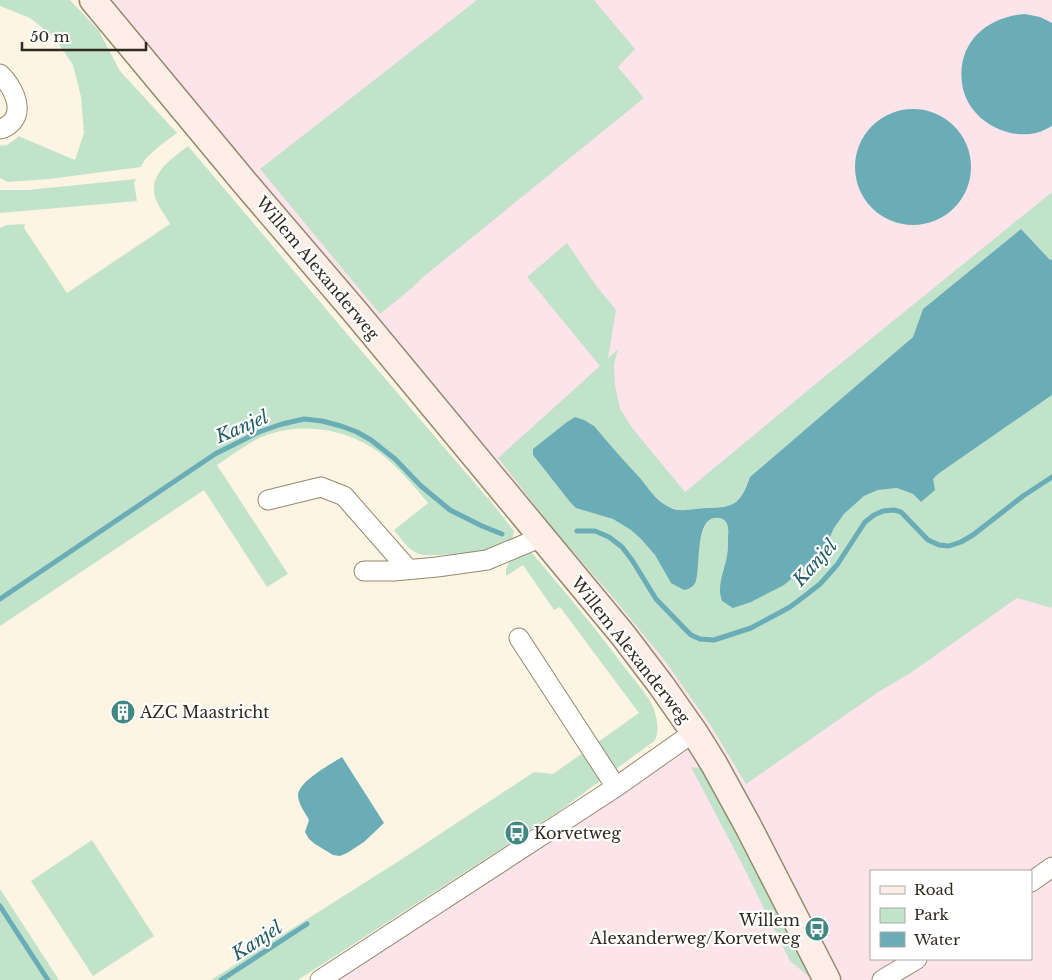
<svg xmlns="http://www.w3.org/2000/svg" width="1052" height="980" font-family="'Libre Baskerville',serif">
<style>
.industrial{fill:#fde4eb;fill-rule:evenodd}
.green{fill:#c1e3ca}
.water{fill:#6aadb7}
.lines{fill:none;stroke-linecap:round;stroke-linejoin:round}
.stream{stroke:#6aadb7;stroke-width:5}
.street-casing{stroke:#95886d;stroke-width:21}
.secondary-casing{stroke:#95886d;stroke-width:29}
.street{stroke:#fff;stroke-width:19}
.secondary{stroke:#fdefe8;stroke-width:26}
.labels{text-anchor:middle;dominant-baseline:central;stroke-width:4.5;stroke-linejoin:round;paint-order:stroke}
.street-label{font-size:16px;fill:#2f2a1f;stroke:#fff}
.poi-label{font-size:16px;fill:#2f2a1f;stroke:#fff;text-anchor:start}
.water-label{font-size:18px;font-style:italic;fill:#225b62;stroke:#fff}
</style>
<rect width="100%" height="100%" fill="#fdf4e3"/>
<path class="industrial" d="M 110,0 L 1052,0 L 1052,980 L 318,980 L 709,735 L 633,630 ZM 871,871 L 1031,871 L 1031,959 L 871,959 Z"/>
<path class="green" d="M 0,0 L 70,0 L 99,31 L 120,71 L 177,133 C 167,141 145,155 141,167 L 49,179 L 8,182 L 0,178 L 0,146 L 7,145 L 17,138 L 18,136 L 75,160 L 84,133 L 81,97 L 73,65 L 55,38 L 30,18 L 0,6 Z
M 477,0 L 594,0 L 635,49 L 618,67 L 644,98 L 422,278 L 412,288 L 380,314 L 260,169 Z
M 188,146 L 359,348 L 496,508 L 514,531 C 513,539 509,544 501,548 C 493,551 431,557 423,555 C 409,552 402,540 394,530 L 428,503 C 413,485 398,467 380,453 C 349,430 307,422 270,434 C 252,439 233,455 217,465 L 288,574 L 267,587 L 204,490 L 0,626 L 0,228 L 6,225 L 25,224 L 24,228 L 67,293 L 170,224 C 165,214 155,203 154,192 C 152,171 174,157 188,146 Z
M 136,179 L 134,183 L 137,201 L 0,213 L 0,190 L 28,190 Z
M 1052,192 L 1052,259 L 1050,260 L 1021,229 L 923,309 L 913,337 L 750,477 L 741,498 L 733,505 L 720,508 L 703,508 L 684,511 L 667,507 L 655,496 L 533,449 L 533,455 L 570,502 L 576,507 L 613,519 L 631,530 L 641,539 L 655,555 L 671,583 C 680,569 690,555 699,541 C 703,534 703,526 709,520 C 712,518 717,517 720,518 C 733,522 728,543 727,553 L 784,585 L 812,562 L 825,548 L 834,528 L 844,514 L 864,496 L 878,490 L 897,488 L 913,494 L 921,502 L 933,479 L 938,474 L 1052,395 L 1052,608 L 1017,598 L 912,672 L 880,691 L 746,784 L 711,726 L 665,661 L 611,595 L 554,530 L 498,458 L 600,366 L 527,277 L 567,243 L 595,284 L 616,310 L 608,358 L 618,349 L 614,364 L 615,385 L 620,409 L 633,429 L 685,492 L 835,368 Z
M 529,552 L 533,554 C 563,590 594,626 622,664 C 631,676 642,688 650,701 C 656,710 661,733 654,741 L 558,812 L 298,980 L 211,980 L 402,859 L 534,772 L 553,774 L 639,713 L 560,607 L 554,610 L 523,565 L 506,576 L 506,569 L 510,560 Z
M 691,767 L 700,768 L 708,775 L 813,980 L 790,961 L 743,866 Z
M 92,840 L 154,936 L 93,976 L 31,881 Z
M 0,889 L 59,980 L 0,980 Z"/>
<path class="water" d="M 1025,14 L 1040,17 L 1052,23 L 1052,126 C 1045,130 1038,133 1030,134 C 1001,137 970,118 963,89 C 954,46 984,17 1025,14 Z
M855 167a58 58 0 1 1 116 0a58 58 0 1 1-116 0Z
M 1021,229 L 1050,260 L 1052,259 L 1052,395 L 938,474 L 933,479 L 935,490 L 921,502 L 913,494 L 897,488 L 878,490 L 864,496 L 844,514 L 834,528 L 825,548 L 812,562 L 784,585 L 751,602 L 733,608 L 722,601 C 721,598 720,594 720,590 C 720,579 725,567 727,556 C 728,549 728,543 728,536 C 729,529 728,519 719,518 C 694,514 701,567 696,581 C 694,586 690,589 684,590 L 671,583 L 655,555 L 641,539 L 631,530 L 613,519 L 576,508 L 570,502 L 533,455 L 533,449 L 567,422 L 575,417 L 584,420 L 594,426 C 609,444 624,461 640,478 C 648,488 656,500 667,506 C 679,514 695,508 708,508 C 736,508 741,502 750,477 L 913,337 L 923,309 Z
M 342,757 L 384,823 L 364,842 L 347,853 L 340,856 L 333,855 L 315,844 L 309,839 L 305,832 L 309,820 C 305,812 298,804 298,795 C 299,781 331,764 342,757 Z"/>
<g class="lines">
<path class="stream" d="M 577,531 L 595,531 L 609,537 L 622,547 L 632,560 L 656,599 L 685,629 L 691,635 L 700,639 L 714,640 L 751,628 L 790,607 L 806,595 L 820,584 L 837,565 L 865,522 L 874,515 L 883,511 L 894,510 L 901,512 L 928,540 L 939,545 L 949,546 L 961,542 L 973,535 L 1023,496 L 1052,477
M 0,599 L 215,454 L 259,432 L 282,424 L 304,419 L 322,421 L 341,426 L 357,432 L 371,440 L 395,459 L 421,486 L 450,510 L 482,526 L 502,534
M 0,906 L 48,980
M 221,980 L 307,924"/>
<defs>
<path id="street" d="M 0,74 C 11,85 24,106 13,121 C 9,125 6,128 0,129
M 268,500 L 321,487 L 344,496 L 408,569
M 364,571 L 394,571 L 437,567 L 487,560 L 542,537
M 519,638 L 616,787
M 1031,882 L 1052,867
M 320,980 L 616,787 L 694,732
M 882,980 L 917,959"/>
<path id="secondary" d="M 93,0 L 245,183 L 357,314 L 623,635 L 661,685 L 694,732 L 714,764 L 748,826 L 827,980"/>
</defs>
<use href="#street" class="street-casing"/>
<use href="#secondary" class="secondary-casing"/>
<use href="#street" class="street"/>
<use href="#secondary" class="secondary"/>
</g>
<defs>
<symbol id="building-disc" viewBox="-11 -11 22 22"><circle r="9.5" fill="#418883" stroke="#fff"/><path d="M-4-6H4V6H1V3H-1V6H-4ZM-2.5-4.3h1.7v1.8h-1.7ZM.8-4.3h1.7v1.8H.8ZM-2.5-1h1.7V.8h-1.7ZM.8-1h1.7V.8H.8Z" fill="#fff"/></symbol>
<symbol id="bus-disc" viewBox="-11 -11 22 22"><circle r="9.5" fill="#418883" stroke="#fff"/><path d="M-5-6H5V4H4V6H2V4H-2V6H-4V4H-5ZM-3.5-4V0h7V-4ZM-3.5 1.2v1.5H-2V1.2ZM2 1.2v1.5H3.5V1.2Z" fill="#fff"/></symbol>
</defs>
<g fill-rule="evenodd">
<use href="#building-disc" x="109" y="698" width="28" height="28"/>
<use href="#bus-disc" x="503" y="819" width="28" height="28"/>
<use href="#bus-disc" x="803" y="915" width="28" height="28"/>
</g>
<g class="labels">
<g class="street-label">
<text transform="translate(318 268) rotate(50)">Willem Alexanderweg</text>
<text transform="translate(631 650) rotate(52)">Willem Alexanderweg</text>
</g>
<g class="poi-label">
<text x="140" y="712">AZC Maastricht</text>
<text x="534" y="833">Korvetweg</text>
<text x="800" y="920" text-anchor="end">Willem<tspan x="800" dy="18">Alexanderweg/Korvetweg</tspan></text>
</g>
<g class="water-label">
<text transform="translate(242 427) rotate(-23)">Kanjel</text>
<text transform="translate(815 563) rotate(-48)">Kanjel</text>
<text transform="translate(257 941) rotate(-33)">Kanjel</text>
</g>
</g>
<rect x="870" y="870" width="162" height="90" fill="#ffffff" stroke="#acaaa5"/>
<rect x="880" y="886" width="25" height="8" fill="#fdefe8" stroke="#acaaa5"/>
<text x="914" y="895" font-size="15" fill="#2f2a1f">Road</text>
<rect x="880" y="908" width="25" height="15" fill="#c1e3ca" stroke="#acaaa5"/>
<text x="914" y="920" font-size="15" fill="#2f2a1f">Park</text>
<rect x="880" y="932" width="25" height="15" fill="#6aadb7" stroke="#acaaa5"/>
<text x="914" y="945" font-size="15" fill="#2f2a1f">Water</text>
<path d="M22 42v8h124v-8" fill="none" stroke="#2f2a1f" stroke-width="2.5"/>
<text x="30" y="42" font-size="15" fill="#2f2a1f" stroke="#ffffff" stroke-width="4" paint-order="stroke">50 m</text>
</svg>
